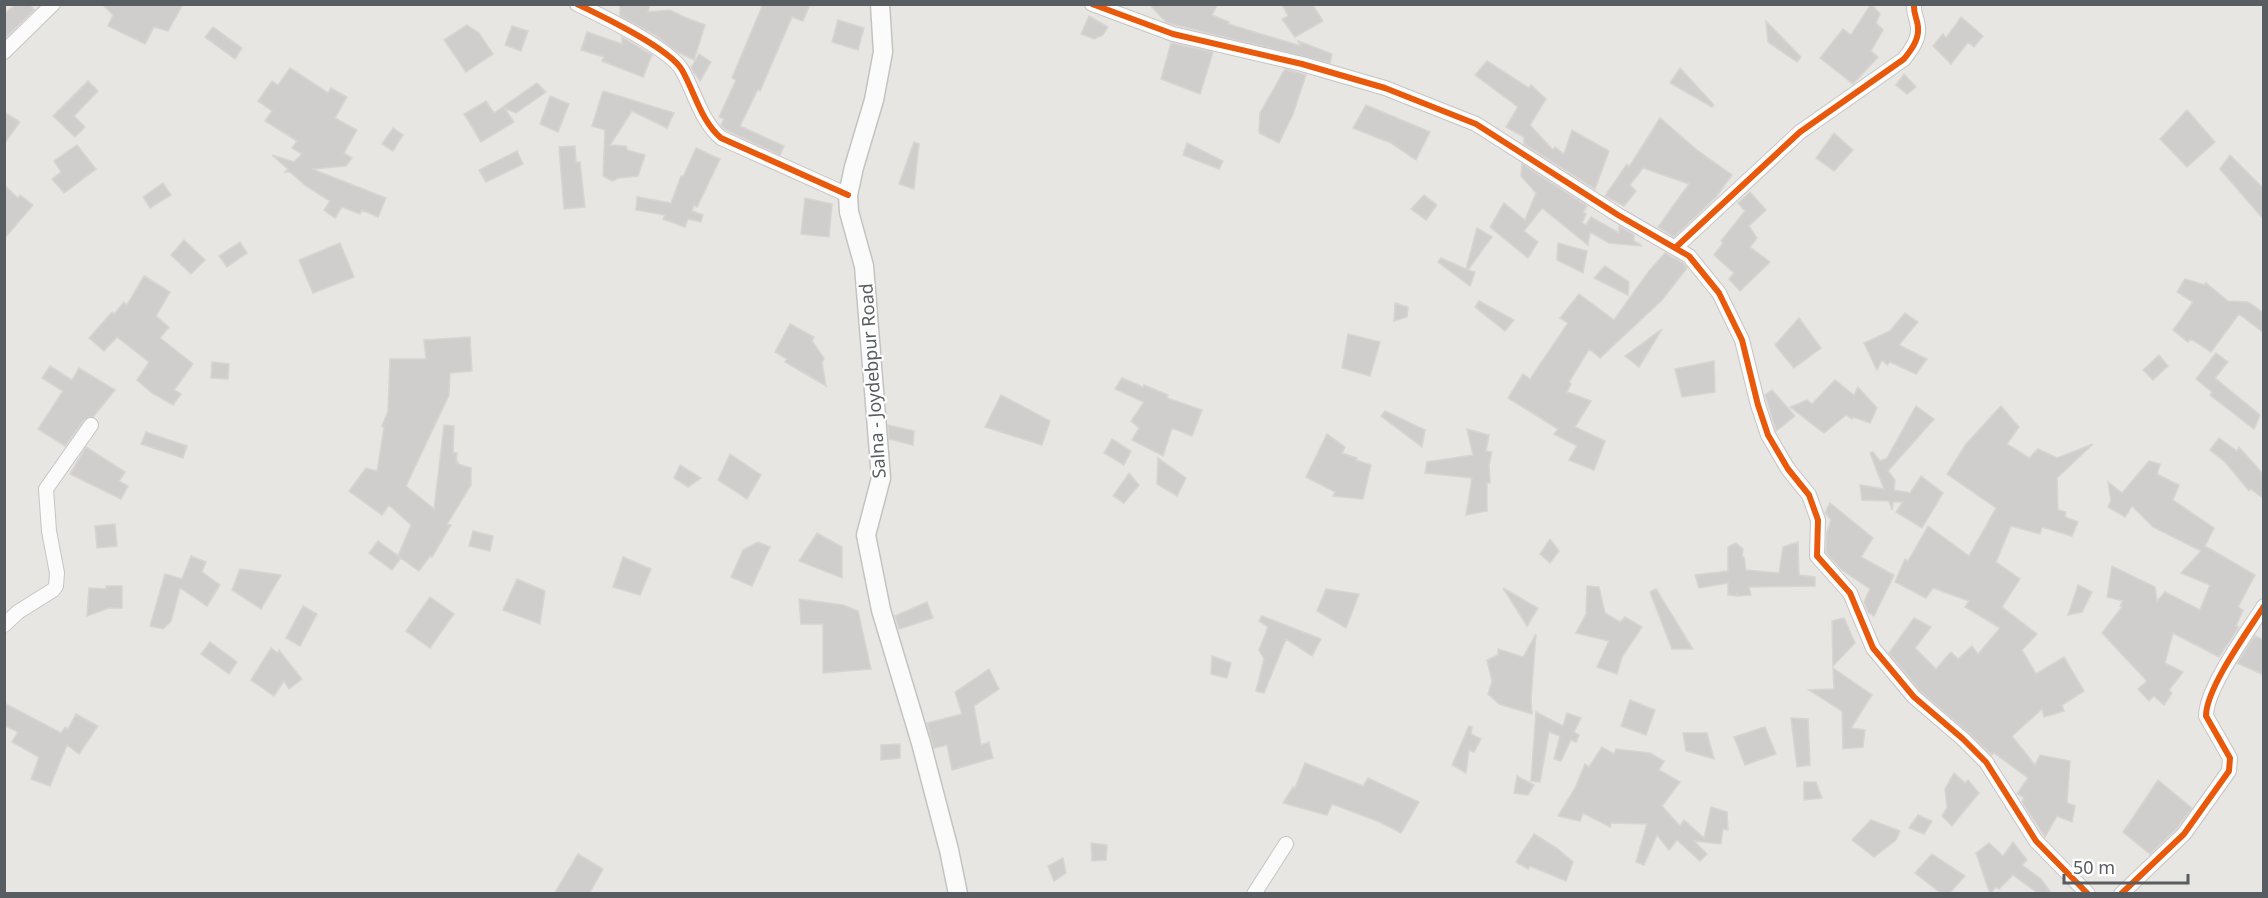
<svg xmlns="http://www.w3.org/2000/svg" width="2268" height="898" font-family="'Noto Sans',sans-serif">
<style>
.building{fill:#d0cecc;stroke:#d8d4d1;stroke-width:1.5}
.lines{fill:none;stroke-linecap:round;stroke-linejoin:round}
.street-casing{stroke:#c4c5c4;stroke-width:16}
.secondary-casing{stroke:#c3c4c2;stroke-width:21}
.street{stroke:#fcfbfb;stroke-width:14}
.secondary{stroke:#fcfbfb;stroke-width:18}
.cycleway-casing{stroke:#fff;stroke-width:10}
.cycleway{stroke:#e8590c;stroke-width:6}
.labels{text-anchor:middle;dominant-baseline:central;stroke-width:4.5;stroke-linejoin:round;paint-order:stroke}
.street-label{font-size:18px;fill:#575d60;stroke:#fff}
</style>
<rect width="100%" height="100%" fill="#e8e6e2"/>
<path class="building" d="M 16,4 L 30,4 L 34,10 L 4,39 L 4,14 Z
M 102,4 L 183,4 L 168,31 L 154,27 L 145,44 L 108,26 L 113,15 Z
M 620,4 L 650,4 L 648,12 L 670,10 L 684,17 L 705,25 L 694,60 L 678,52 L 655,35 L 620,16 Z
M 763,4 L 810,4 L 803,21 L 792,17 L 760,91 L 758,89 L 740,126 L 784,146 L 780,155 L 726,130 L 721,125 L 724,119 L 719,117 L 736,80 L 732,78 Z
M 1149,4 L 1218,4 L 1212,15 L 1229,22 L 1228,24 L 1301,46 L 1298,41 L 1332,54 L 1330,63 L 1176,25 L 1166,22 Z
M 1282,4 L 1312,4 L 1323,21 L 1295,37 L 1282,19 L 1288,16 Z
M 1871,4 L 1880,14 L 1876,23 L 1883,30 L 1871,51 L 1878,57 L 1853,84 L 1820,58 L 1843,29 L 1851,35 Z
M 1089,16 L 1108,27 L 1103,35 L 1094,39 L 1081,34 Z
M 1961,17 L 1983,36 L 1974,47 L 1968,42 L 1951,64 L 1933,46 L 1943,34 L 1946,38 Z
M 838,20 L 864,28 L 858,50 L 832,42 Z
M 1766,21 L 1801,57 L 1797,62 L 1768,42 Z
M 467,25 L 479,33 L 493,54 L 466,72 L 444,40 Z
M 512,26 L 528,31 L 521,51 L 505,45 Z
M 213,27 L 242,48 L 235,59 L 205,37 Z
M 587,32 L 622,44 L 622,37 L 652,55 L 643,77 L 602,61 L 604,57 L 581,50 Z
M 1171,43 L 1213,52 L 1200,94 L 1161,79 Z
M 699,54 L 711,62 L 700,81 L 691,68 Z
M 1487,61 L 1529,88 L 1531,85 L 1546,99 L 1530,125 L 1553,150 L 1555,147 L 1564,154 L 1572,130 L 1609,151 L 1595,189 L 1524,144 L 1524,137 L 1506,127 L 1518,107 L 1475,75 Z
M 290,68 L 328,93 L 331,88 L 347,97 L 335,118 L 357,130 L 344,153 L 352,158 L 346,166 L 312,169 L 386,198 L 378,217 L 362,210 L 360,214 L 342,207 L 335,218 L 324,210 L 330,201 L 306,186 L 290,172 L 285,172 L 288,169 L 272,155 L 294,162 L 302,154 L 292,148 L 297,141 L 265,121 L 272,111 L 258,101 L 272,81 L 278,85 Z
M 1680,68 L 1714,105 L 1712,107 L 1670,83 Z
M 1285,69 L 1306,75 L 1293,114 L 1279,143 L 1259,133 L 1260,113 Z
M 1904,74 L 1916,87 L 1907,94 L 1896,85 Z
M 88,81 L 98,91 L 74,116 L 85,127 L 75,137 L 53,116 Z
M 537,83 L 546,92 L 516,113 L 504,108 L 514,122 L 481,142 L 464,114 L 486,101 L 494,113 Z
M 603,91 L 674,113 L 667,128 L 632,111 L 610,145 L 626,146 L 627,150 L 645,155 L 638,176 L 619,178 L 612,181 L 603,176 L 605,130 L 592,126 Z
M 550,96 L 569,104 L 558,132 L 540,124 Z
M 1366,105 L 1430,132 L 1416,160 L 1391,143 L 1353,128 Z
M 2187,110 L 2215,142 L 2187,167 L 2160,139 Z
M 4,112 L 20,122 L 4,144 Z
M 1660,118 L 1697,150 L 1732,175 L 1716,197 L 1674,237 L 1658,227 L 1689,184 L 1643,168 L 1630,185 L 1636,191 L 1624,206 L 1605,196 L 1627,164 L 1629,167 Z
M 393,128 L 403,135 L 393,151 L 382,144 Z
M 1834,133 L 1853,150 L 1834,171 L 1816,158 Z
M 914,142 L 919,144 L 914,189 L 899,184 Z
M 1187,143 L 1223,161 L 1219,169 L 1183,155 Z
M 77,145 L 96,169 L 64,193 L 52,179 L 61,172 L 54,161 Z
M 575,146 L 576,162 L 580,162 L 585,207 L 564,209 L 559,147 Z
M 696,148 L 720,159 L 697,207 L 694,205 L 692,211 L 703,215 L 701,222 L 688,219 L 685,227 L 663,219 L 665,215 L 636,210 L 637,197 L 671,203 L 681,176 L 683,177 Z
M 517,151 L 523,164 L 486,182 L 479,170 Z
M 2230,155 L 2264,189 L 2264,220 L 2220,169 Z
M 1522,164 L 1587,206 L 1583,212 L 1586,214 L 1582,223 L 1586,225 L 1591,217 L 1619,233 L 1619,226 L 1634,235 L 1634,241 L 1642,246 L 1609,243 L 1590,232 L 1588,245 L 1542,208 L 1524,231 L 1538,242 L 1528,258 L 1490,227 L 1504,203 L 1525,220 L 1536,193 L 1521,176 Z
M 163,183 L 171,195 L 150,208 L 143,197 Z
M 4,185 L 18,198 L 20,195 L 33,205 L 4,239 Z
M 1750,192 L 1766,210 L 1749,226 L 1757,238 L 1750,247 L 1770,262 L 1740,291 L 1729,279 L 1734,273 L 1714,255 L 1723,243 L 1721,241 L 1745,211 L 1738,203 Z
M 1424,195 L 1437,205 L 1426,220 L 1411,209 Z
M 805,198 L 832,204 L 829,237 L 801,234 Z
M 1477,228 L 1492,237 L 1468,270 L 1475,272 L 1470,286 L 1438,262 L 1441,258 L 1466,269 Z
M 184,240 L 205,260 L 191,274 L 171,255 Z
M 240,242 L 247,253 L 227,267 L 219,256 Z
M 340,243 L 354,277 L 313,293 L 299,260 Z
M 1558,243 L 1587,251 L 1583,273 L 1557,260 Z
M 1665,253 L 1683,263 L 1687,268 L 1662,300 L 1600,358 L 1589,349 L 1569,382 L 1571,384 L 1567,392 L 1591,401 L 1575,427 L 1605,441 L 1594,470 L 1569,460 L 1577,446 L 1554,434 L 1558,429 L 1508,398 L 1523,374 L 1530,379 L 1568,323 L 1560,318 L 1579,294 L 1614,320 L 1649,271 Z
M 1605,266 L 1629,282 L 1628,295 L 1594,278 Z
M 144,276 L 170,292 L 156,316 L 169,327 L 160,338 L 193,364 L 174,390 L 181,394 L 173,405 L 152,393 L 137,380 L 149,362 L 117,337 L 104,351 L 89,338 L 112,312 L 114,314 L 124,302 L 127,305 Z
M 2185,279 L 2205,285 L 2206,283 L 2228,301 L 2248,302 L 2264,313 L 2264,333 L 2239,314 L 2211,352 L 2191,339 L 2188,342 L 2173,330 L 2193,302 L 2177,292 Z
M 1479,301 L 1514,320 L 1505,331 L 1475,307 Z
M 1395,303 L 1408,307 L 1407,317 L 1394,321 Z
M 1905,313 L 1918,322 L 1899,345 L 1927,359 L 1916,374 L 1890,362 L 1887,365 L 1882,360 L 1877,370 L 1864,343 L 1890,331 Z
M 1799,318 L 1821,348 L 1794,368 L 1775,345 Z
M 790,324 L 814,337 L 812,341 L 824,358 L 822,363 L 826,386 L 785,362 L 787,359 L 775,352 Z
M 1662,329 L 1639,367 L 1625,356 Z
M 1348,334 L 1380,342 L 1370,376 L 1342,368 Z
M 470,337 L 472,371 L 450,373 L 449,395 L 406,486 L 434,509 L 444,425 L 454,426 L 453,453 L 457,453 L 456,462 L 458,462 L 458,464 L 471,468 L 471,485 L 447,524 L 451,525 L 432,557 L 430,556 L 419,571 L 398,556 L 411,525 L 389,505 L 382,515 L 349,491 L 366,468 L 377,471 L 384,428 L 382,426 L 388,411 L 390,359 L 426,359 L 424,340 Z
M 2216,353 L 2228,362 L 2215,378 L 2260,415 L 2254,429 L 2210,395 L 2212,392 L 2196,379 Z
M 2159,355 L 2168,366 L 2153,380 L 2143,370 Z
M 1714,361 L 1715,392 L 1682,397 L 1675,369 Z
M 212,362 L 229,364 L 228,379 L 211,378 Z
M 50,366 L 72,380 L 79,368 L 115,390 L 93,417 L 88,417 L 84,420 L 65,446 L 38,429 L 63,391 L 42,378 Z
M 1122,378 L 1143,387 L 1144,385 L 1168,395 L 1167,398 L 1202,410 L 1192,436 L 1172,428 L 1163,456 L 1132,440 L 1139,428 L 1131,421 L 1144,402 L 1115,389 Z
M 1835,380 L 1854,395 L 1858,387 L 1877,408 L 1870,423 L 1853,417 L 1852,419 L 1846,415 L 1824,433 L 1790,407 L 1807,400 L 1812,404 Z
M 1772,390 L 1795,416 L 1776,431 L 1765,395 Z
M 1001,395 L 1050,421 L 1042,445 L 985,427 Z
M 1916,406 L 1934,419 L 1888,471 L 1895,480 L 1894,490 L 1910,493 L 1921,476 L 1943,493 L 1922,528 L 1896,512 L 1903,502 L 1893,502 L 1892,510 L 1889,501 L 1862,500 L 1860,485 L 1884,489 L 1870,453 L 1873,452 L 1880,461 L 1887,458 Z
M 2001,406 L 2019,427 L 2007,444 L 2029,458 L 2038,449 L 2057,458 L 2093,444 L 2057,478 L 2058,510 L 2066,512 L 2065,517 L 2078,522 L 2072,536 L 2042,527 L 2040,534 L 2011,526 L 1996,562 L 2020,579 L 2002,607 L 2037,634 L 2022,650 L 2036,674 L 2064,657 L 2084,691 L 2062,705 L 2064,711 L 2044,717 L 2042,709 L 2012,736 L 2035,765 L 2040,755 L 2070,761 L 2067,803 L 2075,806 L 2072,822 L 2057,816 L 2045,837 L 2022,802 L 2024,797 L 2017,794 L 2028,778 L 1994,753 L 1992,755 L 1969,733 L 1920,691 L 1889,653 L 1914,618 L 1931,627 L 1915,648 L 1936,669 L 1951,652 L 1958,659 L 1972,646 L 1978,654 L 2000,628 L 1965,607 L 1969,601 L 1933,588 L 1926,598 L 1895,582 L 1905,559 L 1908,561 L 1928,526 L 1969,556 L 1996,508 L 1947,474 L 1966,444 Z
M 1385,411 L 1425,430 L 1422,447 L 1381,416 Z
M 888,425 L 914,431 L 913,445 L 889,439 Z
M 1467,429 L 1489,435 L 1486,451 L 1492,452 L 1489,465 L 1490,483 L 1487,483 L 1487,511 L 1466,515 L 1472,478 L 1425,473 L 1427,462 L 1473,455 Z
M 146,432 L 187,446 L 183,458 L 141,444 Z
M 1327,434 L 1345,447 L 1342,453 L 1357,458 L 1356,460 L 1371,465 L 1363,499 L 1333,496 L 1335,492 L 1306,477 Z
M 2219,438 L 2237,451 L 2239,447 L 2264,475 L 2264,499 L 2251,489 L 2249,491 L 2225,462 L 2210,450 Z
M 1112,439 L 1131,451 L 1124,465 L 1104,453 Z
M 86,447 L 125,472 L 119,481 L 128,486 L 121,499 L 70,474 Z
M 730,454 L 761,475 L 747,499 L 718,480 Z
M 1158,458 L 1186,478 L 1177,496 L 1157,484 Z
M 2149,461 L 2160,464 L 2157,474 L 2179,485 L 2173,500 L 2214,528 L 2205,546 L 2255,575 L 2238,607 L 2243,610 L 2236,626 L 2239,627 L 2219,657 L 2173,633 L 2165,663 L 2183,672 L 2169,690 L 2172,693 L 2164,705 L 2154,696 L 2149,701 L 2138,689 L 2147,681 L 2102,633 L 2122,607 L 2120,606 L 2123,601 L 2107,597 L 2112,566 L 2155,587 L 2157,601 L 2165,592 L 2200,610 L 2210,585 L 2181,573 L 2201,551 L 2153,527 L 2132,506 L 2125,517 L 2108,507 L 2111,501 L 2108,482 L 2122,493 Z
M 680,465 L 701,478 L 688,487 L 674,478 Z
M 1129,473 L 1139,485 L 1124,503 L 1113,496 Z
M 1830,503 L 1873,538 L 1861,557 L 1894,575 L 1874,616 L 1868,612 L 1864,602 L 1870,589 L 1842,570 L 1826,553 L 1827,532 L 1831,520 L 1825,513 Z
M 115,524 L 117,546 L 97,548 L 95,526 Z
M 473,531 L 493,536 L 490,551 L 469,546 Z
M 817,533 L 842,547 L 842,578 L 799,561 Z
M 1550,539 L 1559,551 L 1550,563 L 1540,554 Z
M 378,541 L 401,558 L 392,570 L 369,553 Z
M 758,542 L 770,547 L 752,586 L 731,577 L 743,550 Z
M 1798,542 L 1799,575 L 1815,577 L 1815,586 L 1749,587 L 1751,595 L 1737,596 L 1737,593 L 1737,596 L 1728,595 L 1728,583 L 1699,588 L 1695,575 L 1728,571 L 1728,547 L 1736,543 L 1743,549 L 1742,557 L 1744,557 L 1746,570 L 1779,573 L 1783,547 Z
M 191,556 L 206,562 L 202,572 L 220,585 L 207,606 L 180,588 L 171,621 L 163,629 L 150,626 L 165,574 L 182,579 Z
M 623,557 L 651,569 L 640,595 L 613,587 Z
M 240,569 L 281,575 L 261,609 L 232,590 Z
M 517,579 L 545,591 L 540,624 L 503,610 Z
M 2078,585 L 2092,592 L 2082,612 L 2068,615 Z
M 106,586 L 122,586 L 122,608 L 109,608 L 87,616 L 89,588 L 106,589 Z
M 1587,586 L 1599,587 L 1605,613 L 1620,622 L 1625,617 L 1642,627 L 1622,657 L 1617,674 L 1597,667 L 1609,641 L 1576,633 L 1586,614 Z
M 1503,588 L 1538,608 L 1527,626 Z
M 1326,589 L 1359,594 L 1346,628 L 1317,611 Z
M 1656,589 L 1693,649 L 1672,649 L 1650,592 Z
M 430,597 L 454,614 L 430,648 L 406,631 Z
M 799,599 L 843,605 L 858,611 L 871,669 L 823,673 L 823,624 L 801,624 Z
M 927,602 L 933,618 L 899,629 L 895,616 Z
M 303,606 L 317,614 L 300,646 L 286,638 Z
M 1262,616 L 1321,639 L 1312,656 L 1286,639 L 1264,693 L 1256,691 L 1264,659 L 1259,650 L 1268,627 L 1259,621 Z
M 1844,618 L 1855,643 L 1833,666 L 1832,621 Z
M 1536,634 L 1531,700 L 1532,714 L 1499,704 L 1488,694 L 1492,681 L 1487,660 L 1498,655 L 1498,649 L 1523,657 Z
M 2255,636 L 2264,640 L 2264,675 L 2237,663 Z
M 210,642 L 237,662 L 229,674 L 201,654 Z
M 271,648 L 278,653 L 279,650 L 302,679 L 289,689 L 284,681 L 274,696 L 251,680 Z
M 1212,656 L 1231,663 L 1227,678 L 1211,674 Z
M 1833,668 L 1872,695 L 1851,728 L 1865,730 L 1863,747 L 1843,749 L 1842,711 L 1809,690 L 1834,689 Z
M 989,669 L 999,689 L 974,706 L 981,745 L 989,742 L 993,758 L 952,770 L 947,745 L 934,748 L 927,723 L 962,714 L 955,692 Z
M 1630,700 L 1655,710 L 1646,735 L 1621,726 Z
M 4,703 L 61,733 L 65,727 L 68,729 L 76,714 L 98,726 L 79,754 L 67,745 L 50,786 L 31,779 L 39,757 L 12,742 L 18,732 L 4,725 Z
M 1536,712 L 1563,726 L 1567,713 L 1581,718 L 1574,732 L 1579,735 L 1576,742 L 1571,740 L 1561,761 L 1554,759 L 1560,736 L 1549,732 L 1540,782 L 1531,781 Z
M 1791,718 L 1808,719 L 1810,765 L 1797,767 Z
M 1469,726 L 1472,727 L 1471,734 L 1481,739 L 1474,752 L 1469,750 L 1466,773 L 1452,765 Z
M 1765,727 L 1776,754 L 1745,765 L 1734,737 Z
M 1683,733 L 1707,733 L 1714,759 L 1686,751 Z
M 900,744 L 900,758 L 881,760 L 881,745 Z
M 1602,747 L 1614,754 L 1616,749 L 1650,753 L 1664,761 L 1659,770 L 1680,782 L 1662,806 L 1680,826 L 1684,820 L 1704,838 L 1711,807 L 1727,812 L 1728,830 L 1723,829 L 1721,844 L 1694,841 L 1707,854 L 1700,861 L 1677,840 L 1669,850 L 1657,835 L 1644,865 L 1636,862 L 1647,824 L 1611,823 L 1610,827 L 1583,813 L 1580,821 L 1558,816 L 1575,788 L 1585,764 L 1589,767 Z
M 1305,763 L 1363,786 L 1368,778 L 1419,802 L 1401,833 L 1380,822 L 1332,804 L 1327,815 L 1283,803 L 1293,787 L 1295,788 Z
M 1954,773 L 1965,783 L 1968,780 L 1979,793 L 1952,826 L 1942,816 L 1947,808 L 1945,789 Z
M 1517,776 L 1534,785 L 1528,795 L 1514,793 Z
M 2158,780 L 2192,808 L 2177,828 L 2150,854 L 2123,832 Z
M 1804,782 L 1816,782 L 1822,798 L 1804,800 Z
M 1918,815 L 1932,821 L 1924,834 L 1909,828 Z
M 1871,820 L 1900,831 L 1896,840 L 1874,857 L 1852,840 Z
M 1534,834 L 1558,849 L 1573,862 L 1566,881 L 1530,866 L 1528,869 L 1516,862 Z
M 2013,842 L 2027,860 L 2022,865 L 2041,879 L 2052,894 L 2039,894 L 2013,875 L 1999,889 L 1996,887 L 1990,894 L 1976,853 L 1989,843 L 2003,856 Z
M 1091,843 L 1107,845 L 1106,860 L 1092,861 Z
M 578,854 L 603,869 L 589,894 L 554,894 Z
M 1932,854 L 1965,876 L 1949,894 L 1942,894 L 1915,873 Z
M 1063,858 L 1066,873 L 1054,881 L 1048,866 Z"/>
<g class="lines">
<defs>
<path id="street" d="M 577,4 C 602,16 669,48 682,70 C 695,93 701,121 721,138 L 848,195
M 1092,4 L 1173,34 L 1302,64 L 1385,88 L 1476,124 L 1618,215 L 1689,256 L 1719,293 L 1742,340 L 1758,405 L 1768,435 L 1788,469 L 1809,495 L 1818,520 L 1817,556 L 1850,593 L 1873,648 L 1914,697 L 1963,739 L 1986,762 L 2036,841 L 2088,894
M 4,52 L 53,4
M 1675,248 L 1800,132 L 1904,59 C 1911,50 1919,40 1918,28 C 1918,20 1913,14 1914,4
M 4,625 L 18,612 L 53,590 L 56,586 L 57,573 L 49,531 L 46,489 L 91,425
M 1254,894 L 1286,844
M 2121,894 L 2184,834 L 2229,771 L 2230,758 L 2206,716 C 2206,688 2248,631 2264,606"/>
<path id="secondary" d="M 880,4 L 883,52 L 874,100 L 854,167 L 848,195 L 849,212 L 864,266 L 881,478 L 866,535 L 881,610 L 921,743 L 949,850 L 958,894"/>
</defs>
<use href="#street" class="street-casing"/>
<use href="#secondary" class="secondary-casing"/>
<use href="#street" class="street"/>
<use href="#secondary" class="secondary"/>
<defs>
<path id="cycleway" d="M 577,4 C 602,16 669,48 682,70 C 695,93 701,121 721,138 L 848,195
M 1092,4 L 1173,34 L 1302,64 L 1385,88 L 1476,124 L 1618,215 L 1689,256 L 1719,293 L 1742,340 L 1758,405 L 1768,435 L 1788,469 L 1809,495 L 1818,520 L 1817,556 L 1850,593 L 1873,648 L 1914,697 L 1963,739 L 1986,762 L 2036,841 L 2088,894
M 1675,248 L 1800,132 L 1904,59 C 1911,50 1919,40 1918,28 C 1918,20 1913,14 1914,4
M 2121,894 L 2184,834 L 2229,771 L 2230,758 L 2206,716 C 2206,688 2248,631 2264,606"/>
</defs>
<use href="#cycleway" class="cycleway-casing"/>
<use href="#cycleway" class="cycleway"/>
</g>
<g class="labels">
<g class="street-label">
<text transform="translate(872 381) rotate(-94)">Salna - Joydebpur Road</text>
</g>
</g>
<rect width="2268" height="898" fill="none" stroke="#575d60" stroke-width="12"/>
<path d="M2064 874v9h124v-9" fill="none" stroke="#575d60" stroke-width="3"/>
<text x="2073" y="874" font-size="18" fill="#575d60" stroke="#ffffff" stroke-width="4.5" paint-order="stroke">50 m</text>
</svg>
